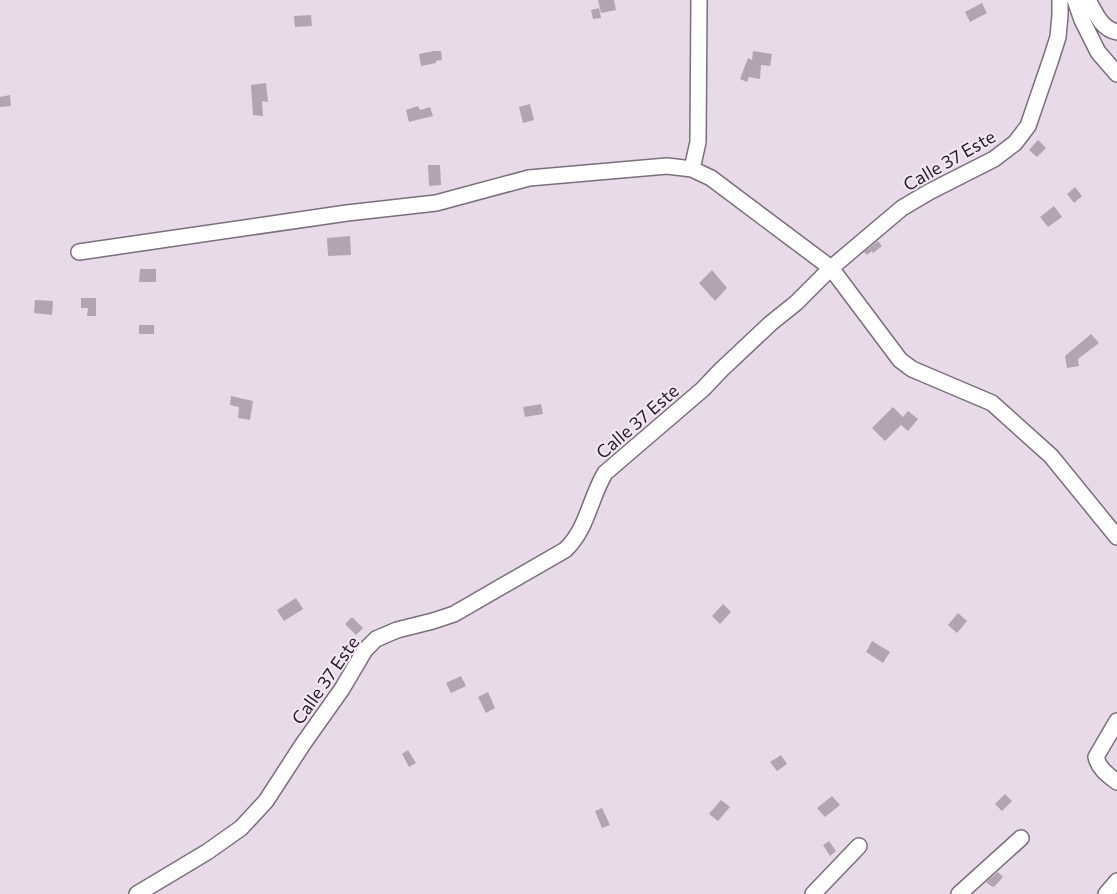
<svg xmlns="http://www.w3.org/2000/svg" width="1117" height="894" font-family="Commissioner,sans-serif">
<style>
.building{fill:#b2a4b2}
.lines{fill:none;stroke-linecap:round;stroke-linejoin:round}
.minor-casing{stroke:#7b6f7c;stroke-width:18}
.minor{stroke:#fff;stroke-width:15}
.labels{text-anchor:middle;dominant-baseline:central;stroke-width:4;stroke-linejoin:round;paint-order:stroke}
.street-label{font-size:18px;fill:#241e24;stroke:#f6e7f6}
</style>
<rect width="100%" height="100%" fill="#e8dae9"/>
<path class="building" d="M 598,0 L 614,0 L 616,10 L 601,13 Z
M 982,3 L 987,13 L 970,22 L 965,12 Z
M 599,8 L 601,18 L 593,19 L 591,10 Z
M 311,15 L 312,26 L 295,27 L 294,16 Z
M 434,51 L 441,51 L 442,60 L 436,61 L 436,63 L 421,66 L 419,54 Z
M 753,51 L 772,54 L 770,66 L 761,65 L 760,79 L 749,77 L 747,82 L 740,79 L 748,58 L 752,60 Z
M 266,83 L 268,102 L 262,101 L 263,116 L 253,115 L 251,85 Z
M 10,95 L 11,106 L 0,107 L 0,97 Z
M 530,104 L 534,120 L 523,123 L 519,107 Z
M 418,106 L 420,110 L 430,107 L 433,116 L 409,122 L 406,110 Z
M 1038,140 L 1046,148 L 1037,157 L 1029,150 Z
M 428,165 L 440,165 L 441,185 L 429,186 Z
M 1075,187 L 1082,196 L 1074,203 L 1067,194 Z
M 1054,206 L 1062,217 L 1048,227 L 1040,217 Z
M 350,236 L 351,255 L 328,256 L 327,238 Z
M 878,241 L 882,246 L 873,253 L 872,251 L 867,255 L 864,252 Z
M 140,269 L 156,269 L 156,282 L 139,282 Z
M 712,270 L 727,288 L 715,301 L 699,283 Z
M 81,298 L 96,298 L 96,316 L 87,316 L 88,308 L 81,308 Z
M 35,300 L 53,301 L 52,315 L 34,313 Z
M 139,325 L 154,325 L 154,334 L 139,334 Z
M 1091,334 L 1099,343 L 1078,359 L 1079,366 L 1067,368 L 1065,356 Z
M 231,396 L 253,401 L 250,420 L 238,418 L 239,407 L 230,405 Z
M 541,404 L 543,414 L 525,417 L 523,407 Z
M 893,407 L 903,417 L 908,411 L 918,419 L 908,431 L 901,425 L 885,441 L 872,428 Z
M 296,598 L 303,609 L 284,621 L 277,610 Z
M 723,604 L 731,612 L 720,624 L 712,616 Z
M 958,613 L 967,621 L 957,633 L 948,625 Z
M 352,617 L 363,628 L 356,635 L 345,624 Z
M 872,641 L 890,652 L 883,663 L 866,652 Z
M 461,676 L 466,686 L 451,693 L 446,683 Z
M 488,692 L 495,708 L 486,713 L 478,697 Z
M 314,694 L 321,700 L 313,708 L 306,701 Z
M 408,750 L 416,763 L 409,767 L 402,754 Z
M 781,755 L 787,764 L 777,771 L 770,762 Z
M 1005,794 L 1012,801 L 1002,811 L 995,804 Z
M 832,796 L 840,805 L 825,817 L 817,808 Z
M 721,800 L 730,807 L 718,821 L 709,814 Z
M 602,808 L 610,825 L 602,828 L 595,811 Z
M 829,841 L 836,851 L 830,856 L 823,845 Z
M 998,872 L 1003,877 L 994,887 L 991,886 L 986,882 Z"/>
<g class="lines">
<defs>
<path id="minor" d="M 1075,0 L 1082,20 L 1098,52 L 1117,74
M 1088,0 C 1095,12 1101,29 1117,32
M 692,169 L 698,142 L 699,0
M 79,252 L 347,213 L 436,203 L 529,178 L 667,166 L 692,169 L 711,178 L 831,268 L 900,360 L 912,369 L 992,403 L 1051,456 L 1117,537
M 1117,721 L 1096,757 C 1099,769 1108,775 1117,782
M 137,894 L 207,852 L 241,828 L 266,801 L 303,744 L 342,689 L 365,650 L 376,639 L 397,630 L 433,621 L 454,614 L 565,550 C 587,530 590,498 605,473 L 703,389 L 721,370 L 771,323 L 796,303 L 831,268 L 902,208 L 929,192 L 994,159 L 1015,143 L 1028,126 L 1051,59 L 1058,37 L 1060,15 L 1060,0
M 813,894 L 859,846
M 959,894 L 1021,838
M 1106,894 L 1117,881"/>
</defs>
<use href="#minor" class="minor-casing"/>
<use href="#minor" class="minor"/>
</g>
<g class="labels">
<g class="street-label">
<text transform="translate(949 160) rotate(-30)">Calle 37 Este</text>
<text transform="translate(637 421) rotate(-41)">Calle 37 Este</text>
<text transform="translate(325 680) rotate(-55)">Calle 37 Este</text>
</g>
</g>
</svg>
